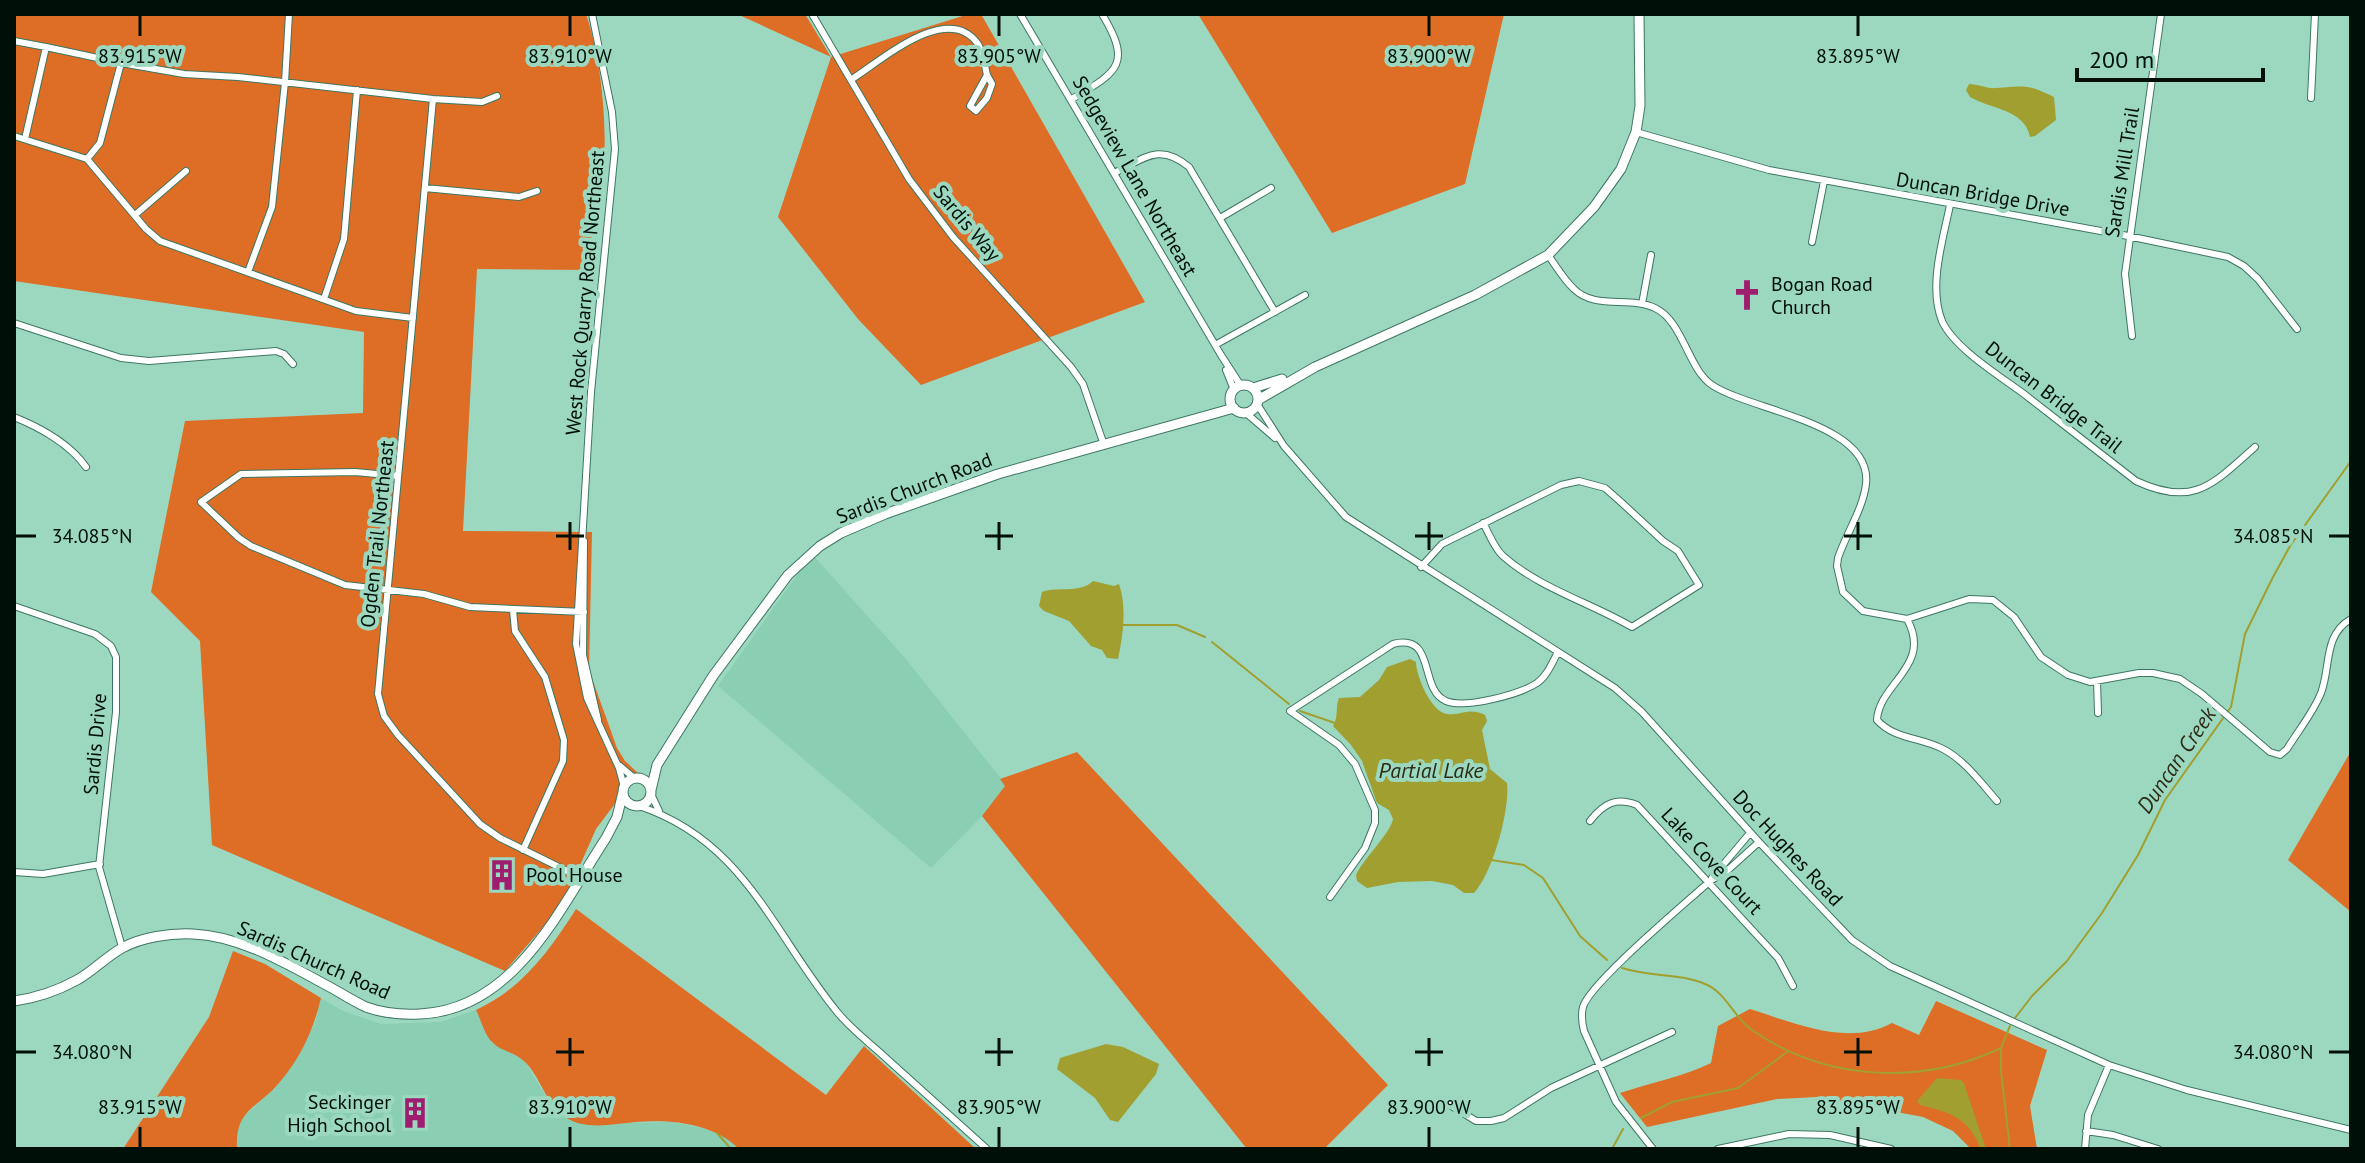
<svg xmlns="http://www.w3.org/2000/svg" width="2365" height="1163" font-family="'PT Sans',sans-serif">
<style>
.built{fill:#8aceb4}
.forest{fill:#de6d25}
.water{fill:#a19f2f}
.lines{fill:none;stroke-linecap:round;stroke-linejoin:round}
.stream{stroke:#a19f2f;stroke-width:2}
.street-casing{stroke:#3d7762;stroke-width:8}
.secondary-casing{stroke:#3d7762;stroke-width:11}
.street{stroke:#fff;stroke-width:6}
.secondary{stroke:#fff;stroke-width:9}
.ticks{fill:none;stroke:#001009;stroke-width:3}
.labels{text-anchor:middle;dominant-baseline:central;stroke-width:8;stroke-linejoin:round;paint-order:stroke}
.street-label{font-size:20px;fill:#001009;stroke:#9cd8c0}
.poi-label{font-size:20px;fill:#001009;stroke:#9cd8c0;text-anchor:start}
.water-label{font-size:22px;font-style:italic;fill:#2d2c15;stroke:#9cd8c0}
.ticks-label{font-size:20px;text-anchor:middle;fill:#001009;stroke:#9cd8c0;stroke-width:8;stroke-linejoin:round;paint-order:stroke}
</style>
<rect width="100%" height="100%" fill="#9cd8c0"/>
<path class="built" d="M 812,554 L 905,658 L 1006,785 L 982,816 L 931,868 L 718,686 Z
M 321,998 L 343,1011 L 381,1024 L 440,1022 L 476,1010 L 492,1043 L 524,1060 L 550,1103 L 582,1124 L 672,1122 L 702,1128 L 727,1137 L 739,1149 L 237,1149 L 236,1133 L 240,1120 L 278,1085 L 296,1060 L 316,1020 Z"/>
<path class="forest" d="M 14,14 L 586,14 C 602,60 609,136 602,185 C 598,213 590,242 585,270 L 477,269 L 463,531 L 592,532 L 589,670 L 617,748 L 625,761 L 638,773 L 596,829 L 563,904 L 505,971 L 212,845 L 200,641 L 151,592 L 185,421 L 363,413 L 364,332 L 14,281 Z
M 737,14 L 805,14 L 831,57 L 969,14 L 981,14 L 1145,302 L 921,385 L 858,319 L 778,217 L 831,57 Z
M 1198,14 L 1504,14 L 1465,184 L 1332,233 Z
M 2351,751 L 2351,912 L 2288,860 Z
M 1077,752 L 1388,1085 L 1324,1149 L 1247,1149 L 982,816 L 1005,786 L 1000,779 Z
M 576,909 L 826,1095 L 864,1046 L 976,1149 L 739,1149 C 714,1123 670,1119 636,1122 C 613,1124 583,1131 564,1116 C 545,1102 541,1078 525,1062 C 516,1053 501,1051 493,1043 C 485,1036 481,1020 476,1010 C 522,989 550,950 576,909 Z
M 233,951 L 265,964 L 321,998 C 314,1029 300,1059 279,1083 C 257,1109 235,1109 237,1149 L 123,1149 L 209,1017 Z
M 1936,1001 L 2047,1050 L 2030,1106 L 2037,1149 L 1971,1149 L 1953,1131 L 1923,1117 L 1817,1097 L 1777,1099 L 1647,1127 L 1620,1093 C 1650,1083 1682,1077 1711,1063 L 1718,1026 L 1750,1009 C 1794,1023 1848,1047 1892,1023 L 1919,1035 Z"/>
<path class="water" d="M 1969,84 C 1978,84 1987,89 1996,88 C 2025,86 2027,84 2054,97 L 2056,120 L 2035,136 L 2030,137 C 2025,109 1990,109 1970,97 L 1966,90 Z
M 1093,581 L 1114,586 L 1119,584 C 1127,607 1123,636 1118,659 L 1107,658 L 1102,650 L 1091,646 L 1069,621 L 1044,611 L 1039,606 L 1042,592 C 1058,586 1080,594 1093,581 Z
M 1410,659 L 1416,662 C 1416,676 1431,712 1447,714 C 1463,716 1468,707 1485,715 L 1487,721 L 1482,730 L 1490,769 L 1507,783 C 1510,810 1493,872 1474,893 L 1464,893 L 1453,885 L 1432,881 L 1398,882 L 1367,888 L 1357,881 L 1356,875 C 1364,858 1390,834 1393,819 L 1389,810 L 1377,803 L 1362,761 L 1351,745 L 1333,726 C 1339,716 1335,707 1339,698 L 1360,697 L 1379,680 L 1387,667 Z
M 1106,1044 L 1123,1047 L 1159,1064 L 1156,1074 L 1118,1122 L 1110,1120 L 1095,1098 L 1057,1069 L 1060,1058 Z
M 1937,1078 L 1961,1080 L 1964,1083 L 1986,1149 L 1981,1149 C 1968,1117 1951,1113 1920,1105 L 1917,1101 Z"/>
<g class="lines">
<path class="stream" d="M 1123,625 L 1177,625 L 1205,637
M 1212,642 L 1289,704
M 1300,711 L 1335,723
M 1491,860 L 1524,865 L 1543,878 L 1580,936 L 1607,960
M 1622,968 C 1650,977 1679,973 1705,984 C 1726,992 1734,1018 1752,1030 C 1825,1081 1921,1086 2001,1048
M 2015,1018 L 2032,996 L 2067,961 L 2102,913 L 2138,855 L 2165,800 L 2231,707 L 2245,634 L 2272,579 L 2290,546 L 2351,461
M 1641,1118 L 1672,1102 L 1738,1088 L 1787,1052
M 717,1133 L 731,1149
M 1612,1149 L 1623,1129
M 2010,1149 L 2001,1071 L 2001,1048 L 2010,1026"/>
<defs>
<path id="street" d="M 592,14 L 612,112 L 615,149 L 591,392 L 576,644 L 587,698 L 619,768 L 624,787
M 812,14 L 909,179 L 953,237 L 1071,367 L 1083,384 L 1104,445
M 1020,14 L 1221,355 L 1241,386
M 14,41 L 46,47 L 25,139
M 46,47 L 121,63 L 100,143 L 87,159
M 121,63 L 184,74 L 238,77 L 433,99 L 482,102 L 497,96
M 852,79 C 882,60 948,1 978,44 C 983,52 985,66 987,75 L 970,106 L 976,111 L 987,98 L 992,84 L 987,75
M 2311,98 L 2315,14
M 433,99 L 378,694 L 384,716 L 398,735 L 480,824 L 500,838 L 579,877
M 1072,99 C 1117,72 1133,65 1102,14
M 1636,132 L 1769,170 L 2128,236 L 2228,257 L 2244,266 L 2258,279 L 2297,329
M 14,136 L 87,159 L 146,229 L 160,241 L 356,311 L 413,318
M 1114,173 C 1144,159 1159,142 1189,167 L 1275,312
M 425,188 L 519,197 L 537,191
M 1950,205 C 1943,240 1928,286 1942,321 C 1954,348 2000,376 2024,394 C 2061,423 2099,452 2136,481 C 2194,508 2213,484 2255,447
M 135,215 L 186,171
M 1220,218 L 1271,188
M 1812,242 L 1824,181
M 1548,255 C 1556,266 1564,280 1574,289 C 1595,310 1630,296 1655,308 C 1683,321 1688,369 1712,385 C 1751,411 1873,423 1866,484 C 1863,509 1846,534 1838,558 L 1837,566 L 1843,592 L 1863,611 L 1907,619 L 1969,599 L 1993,600 L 2014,617 L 2041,657 L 2068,675 L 2090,682 L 2139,673 L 2153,673 L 2180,679 L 2202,694 L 2270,752 L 2280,755 L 2287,749 C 2298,731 2313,713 2321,693 C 2331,667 2323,635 2351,619
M 248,272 L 272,207 L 285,82 L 289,14
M 324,299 L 344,239 L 357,90
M 1642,304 L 1651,255
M 14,323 L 121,358 L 149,361 L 276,351 L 284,354 L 293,364
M 2132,336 L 2125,274 L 2161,14
M 1215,345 L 1305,295
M 1226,370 L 1234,390
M 1257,404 L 1284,446 L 1346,517 L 1615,688 L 1642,712 L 1759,842 L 1852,940 L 1890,966 L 2109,1065 L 2187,1090 L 2351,1130
M 1246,413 L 1275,438
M 14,417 C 39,427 70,444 86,467
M 398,476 L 355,472 L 241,474 L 201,502 L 239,538 L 251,546 L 345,585 L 424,594 L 470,607 L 584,612
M 584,541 L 583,655 L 598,720
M 1421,567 L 1442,544 L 1561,485 L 1579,481 L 1605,488 L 1622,503 L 1663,541 L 1678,551 L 1699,585 L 1632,627 C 1591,603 1539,588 1503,556 C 1494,548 1489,533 1483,523
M 14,606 L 95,634 L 111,646 L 116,657 L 116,712 L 99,867 L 122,947
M 513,610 L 515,631 L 545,677 L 564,740 L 563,761 L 523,850
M 1907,619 C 1933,666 1879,683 1877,720 C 1894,739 1919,737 1941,748 C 1964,759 1981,783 1997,801
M 2097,681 L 2098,713
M 620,766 L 634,778
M 651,794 L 659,811
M 639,806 C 745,841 773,934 838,1013 C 852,1030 871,1044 887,1059 C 920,1089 954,1119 987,1149
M 1590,821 C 1604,803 1616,797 1637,805 L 1778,958 L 1793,986
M 14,872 L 43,874 L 100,864
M 1712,878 L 1750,833
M 1330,897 L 1365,848 L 1375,823 L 1375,810 L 1355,764 L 1339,745 L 1290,711 L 1393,644 C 1437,633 1418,689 1446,701 C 1466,709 1520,694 1537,683 C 1547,676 1552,663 1558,652
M 1450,1105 L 1476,1121 L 1491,1121 L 1504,1118 L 1551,1088 L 1672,1032
M 2086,1131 L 2113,1135 L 2158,1149
M 1653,1149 L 1616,1102 L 1584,1031 C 1582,1023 1581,1015 1583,1007 C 1590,983 1686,903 1710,881 L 1728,870 L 1759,842
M 1718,1149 L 1789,1134 L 1830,1135 L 1891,1149
M 2085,1149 L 2088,1115 L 2109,1065"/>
<path id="secondary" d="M1230 399a14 14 0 1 1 28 0a14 14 0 1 1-28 0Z
M 1253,388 L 1282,379
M 1258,400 L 1315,367 L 1475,295 L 1548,255 L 1594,207 L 1621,169 L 1636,132 L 1640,106 L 1639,14
M623 792a14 14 0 1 1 28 0a14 14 0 1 1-28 0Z
M 651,790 L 657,765 L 713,676 L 788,575 L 820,546 L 841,533 L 885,514 L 998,474 L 1234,408
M 14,1001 C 36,998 57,991 77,980 C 93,971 106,957 122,948 C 142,937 170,933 193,934 C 241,936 287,964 328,986 C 341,993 353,1001 366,1007 C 383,1013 402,1015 420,1014 C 515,1010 560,908 606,838 L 617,817 L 623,792"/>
</defs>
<use href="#street" class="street-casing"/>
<use href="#secondary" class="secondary-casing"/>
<use href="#street" class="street"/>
<use href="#secondary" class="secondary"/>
</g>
<path class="ticks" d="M 140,16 L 140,36M 570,16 L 570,36M 999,16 L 999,36M 1429,16 L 1429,36M 1858,16 L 1858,36M 570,522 L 570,550M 999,522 L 999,550M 1429,522 L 1429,550M 1858,522 L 1858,550M 16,536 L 36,536M 556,536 L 584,536M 985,536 L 1013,536M 1415,536 L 1443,536M 1844,536 L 1872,536M 2329,536 L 2349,536M 570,1038 L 570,1066M 999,1038 L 999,1066M 1429,1038 L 1429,1066M 1858,1038 L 1858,1066M 16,1052 L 36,1052M 556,1052 L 584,1052M 985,1052 L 1013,1052M 1415,1052 L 1443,1052M 1844,1052 L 1872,1052M 2329,1052 L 2349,1052M 140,1127 L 140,1147M 570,1127 L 570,1147M 999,1127 L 999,1147M 1429,1127 L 1429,1147M 1858,1127 L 1858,1147"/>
<defs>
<symbol id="church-bare" viewBox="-9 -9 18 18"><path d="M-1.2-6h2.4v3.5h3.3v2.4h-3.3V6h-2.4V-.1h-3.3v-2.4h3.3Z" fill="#9f1d6f" stroke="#9cd8c0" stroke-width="2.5" paint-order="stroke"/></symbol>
<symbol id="building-bare" viewBox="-9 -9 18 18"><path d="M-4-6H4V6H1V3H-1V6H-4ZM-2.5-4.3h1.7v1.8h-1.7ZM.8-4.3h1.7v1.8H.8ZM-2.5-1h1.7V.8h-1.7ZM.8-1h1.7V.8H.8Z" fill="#9f1d6f" stroke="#9cd8c0" stroke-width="2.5" paint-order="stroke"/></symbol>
</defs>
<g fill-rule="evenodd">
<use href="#church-bare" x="1725" y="273" width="44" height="44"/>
<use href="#building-bare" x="480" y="853" width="44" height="44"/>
<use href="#building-bare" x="393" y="1091" width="44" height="44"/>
</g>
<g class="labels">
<g class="street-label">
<text transform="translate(2122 172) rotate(-81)">Sardis Mill Trail</text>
<text transform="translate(1135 176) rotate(60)">Sedgeview Lane Northeast</text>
<text transform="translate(1983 194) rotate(10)">Duncan Bridge Drive</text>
<text transform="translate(967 223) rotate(50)">Sardis Way</text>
<text transform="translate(585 293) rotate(-85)">West Rock Quarry Road Northeast</text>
<text transform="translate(2054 397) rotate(38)">Duncan Bridge Trail</text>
<text transform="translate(914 488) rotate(-21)">Sardis Church Road</text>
<text transform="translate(377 534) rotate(-84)">Ogden Trail Northeast</text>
<text transform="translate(95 744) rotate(-85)">Sardis Drive</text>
<text transform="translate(1788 848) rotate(47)">Doc Hughes Road</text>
<text transform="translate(1712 861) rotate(47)">Lake Cove Court</text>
<text transform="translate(314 960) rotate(24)">Sardis Church Road</text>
</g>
<g class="poi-label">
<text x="1771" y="284">Bogan Road<tspan x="1771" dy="23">Church</tspan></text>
<text x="526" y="875">Pool House</text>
<text x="391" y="1102" text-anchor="end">Seckinger<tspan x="391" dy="23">High School</tspan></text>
</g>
<g class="water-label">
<text transform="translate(2176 760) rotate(-56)">Duncan Creek</text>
<text x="1431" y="770">Partial Lake</text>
</g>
</g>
<g class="ticks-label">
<text x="140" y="63">83.915°W</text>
<text x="570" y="63">83.910°W</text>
<text x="999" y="63">83.905°W</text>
<text x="1429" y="63">83.900°W</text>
<text x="1858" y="63">83.895°W</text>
<text x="92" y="543">34.085°N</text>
<text x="2273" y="543">34.085°N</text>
<text x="92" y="1059">34.080°N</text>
<text x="2273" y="1059">34.080°N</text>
<text x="140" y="1114">83.915°W</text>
<text x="570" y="1114">83.910°W</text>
<text x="999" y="1114">83.905°W</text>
<text x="1429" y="1114">83.900°W</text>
<text x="1858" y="1114">83.895°W</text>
</g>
<rect width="2365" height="1163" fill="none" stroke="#001009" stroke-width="32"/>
<path d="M2077 68v12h186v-12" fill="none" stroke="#001009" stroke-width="4"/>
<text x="2089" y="68" font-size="24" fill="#001009" stroke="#9cd8c0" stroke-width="6" paint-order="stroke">200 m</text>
</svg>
